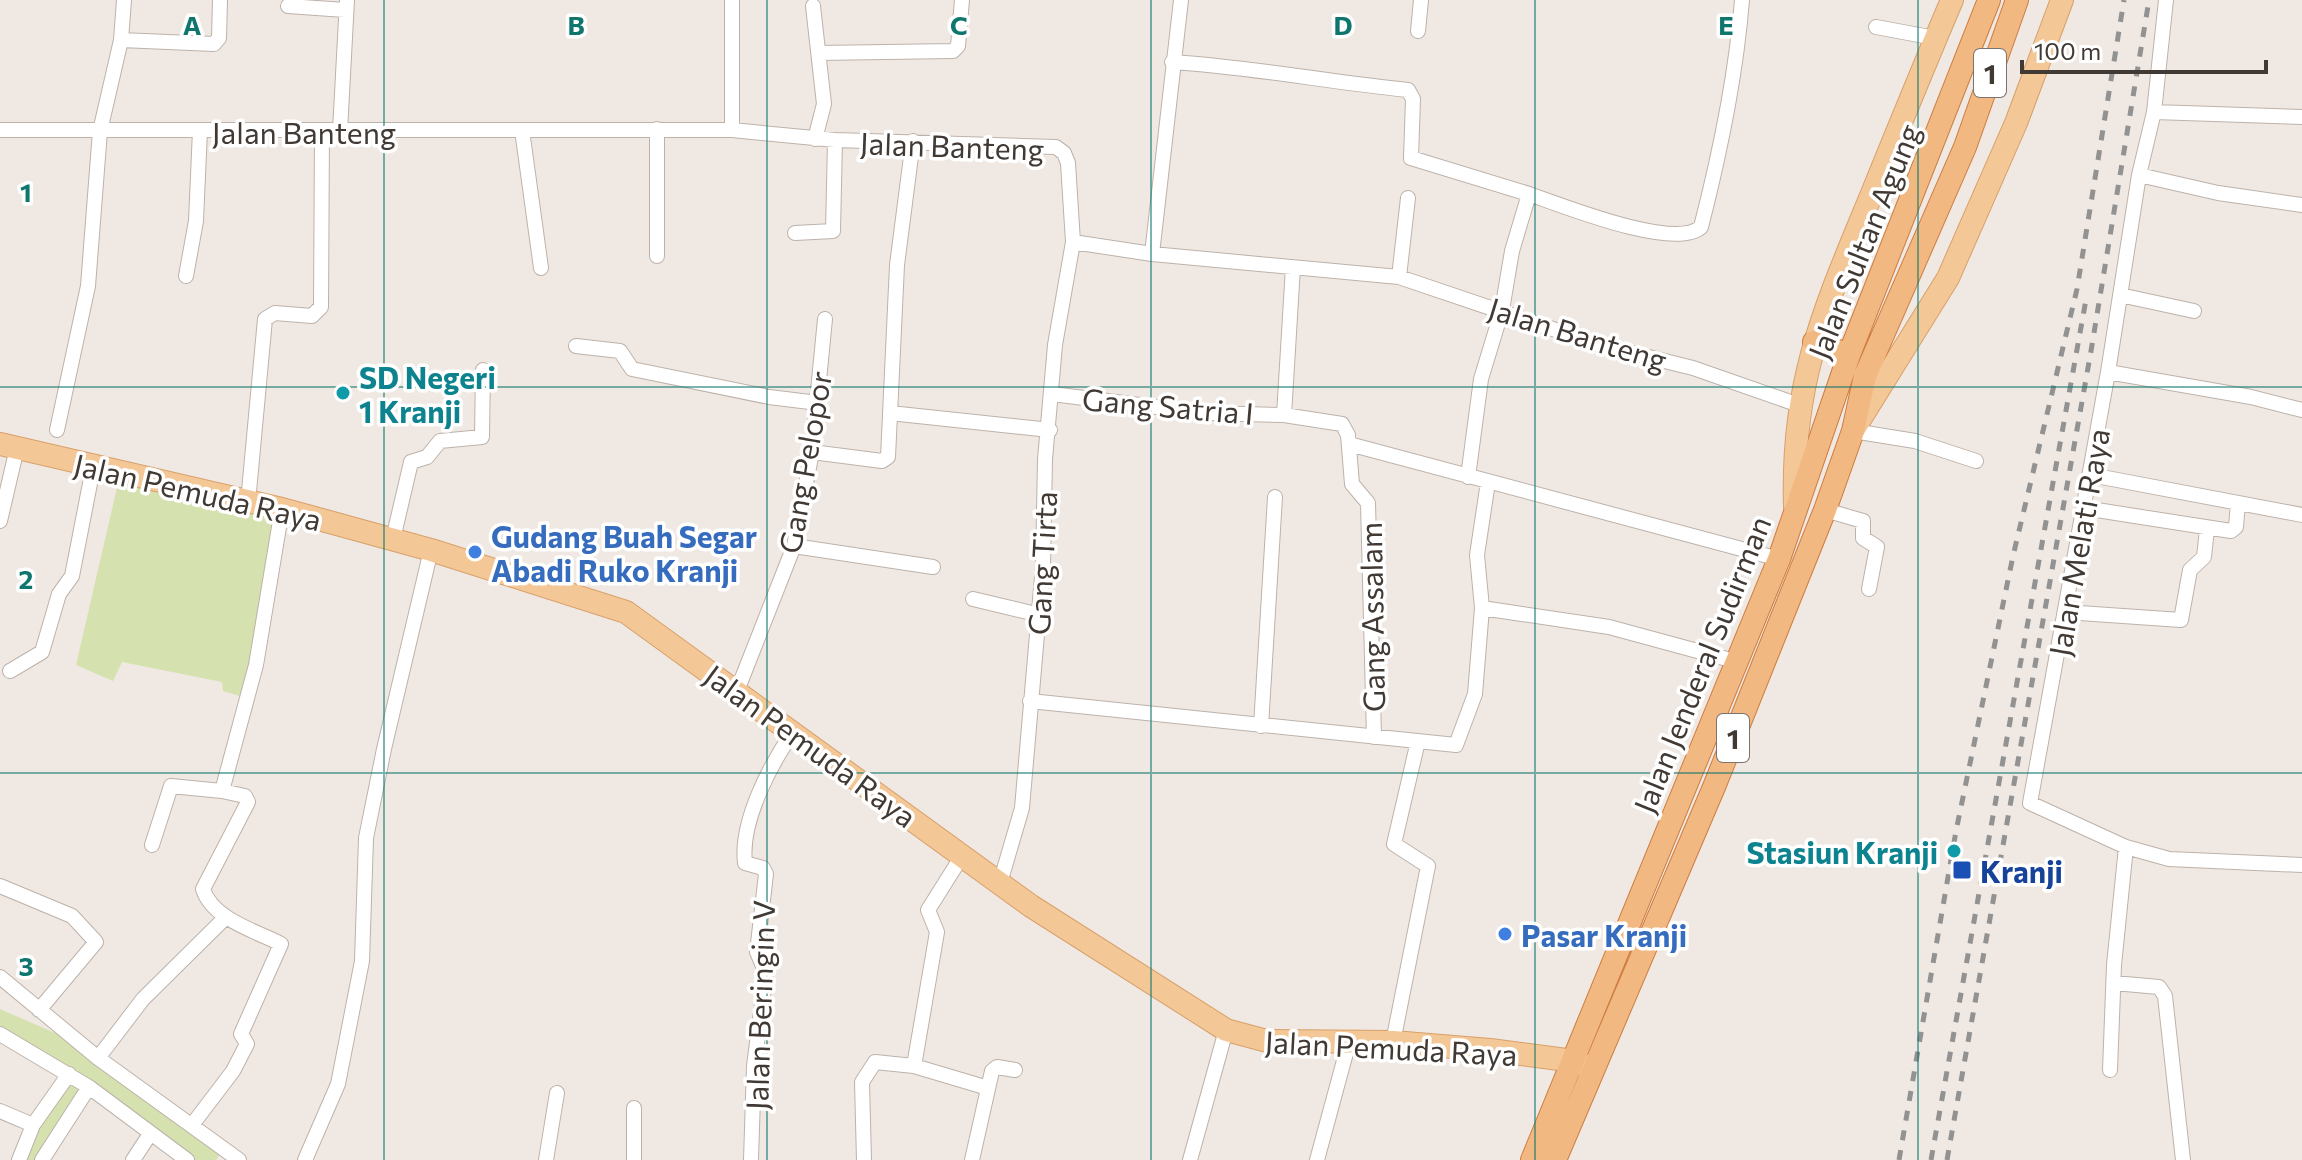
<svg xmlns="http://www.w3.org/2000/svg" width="2302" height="1160" font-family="Commissioner,sans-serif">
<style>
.green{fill:#d5e1af}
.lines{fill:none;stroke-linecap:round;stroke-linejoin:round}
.minor-casing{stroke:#bdb2aa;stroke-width:16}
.primary-casing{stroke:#d7a06a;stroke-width:24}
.trunk-casing{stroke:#ce7c3f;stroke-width:24}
.minor{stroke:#fff;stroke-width:14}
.primary{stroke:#f4c797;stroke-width:22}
.trunk{stroke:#f2b882;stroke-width:22}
.rail{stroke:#929292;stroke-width:5;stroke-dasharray:10 10;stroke-linecap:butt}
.grid{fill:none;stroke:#0f766e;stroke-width:2;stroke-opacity:0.55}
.culture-dot{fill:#0f9aa8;stroke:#fff;stroke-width:3}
.shop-dot{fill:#3f7fe0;stroke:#fff;stroke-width:3}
.transit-dot{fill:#1a4fb4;stroke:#fff;stroke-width:3}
.labels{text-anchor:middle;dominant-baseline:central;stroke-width:7;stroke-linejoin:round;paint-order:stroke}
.shield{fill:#fff;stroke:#7a7471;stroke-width:2}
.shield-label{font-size:28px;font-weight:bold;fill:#413934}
.street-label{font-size:30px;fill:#413934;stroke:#fff}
.culture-label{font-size:30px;font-weight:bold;fill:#0d838f;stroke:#fff;text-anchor:start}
.shop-label{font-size:30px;font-weight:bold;fill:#366cbe;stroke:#fff;text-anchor:start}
.transit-label{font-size:30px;font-weight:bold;fill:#164399;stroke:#fff;text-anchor:start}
.grid-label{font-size:26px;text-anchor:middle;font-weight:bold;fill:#0f766e;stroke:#fff;stroke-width:7;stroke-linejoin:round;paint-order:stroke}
</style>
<rect width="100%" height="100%" fill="#f0e9e3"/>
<path class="green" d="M 119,479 L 276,514 L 243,697 L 223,691 L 222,682 L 122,662 L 113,681 L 76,665 Z
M 0,1009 L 64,1037 L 222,1151 L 216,1160 L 193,1160 L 0,1030 Z
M 69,1076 L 87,1088 L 40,1160 L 21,1160 L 24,1147 Z"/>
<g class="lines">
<defs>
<path id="minor" d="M 732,0 L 732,130
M 2166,0 L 2154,112 L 2139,175 L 2108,372 L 2030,803 L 2126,847 L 2169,859 L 2302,865
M 288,6 L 345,10
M 813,6 L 824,104 L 815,139
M 1876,27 L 1935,38
M 1418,31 L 1421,0
M 121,40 L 214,44 L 219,38 L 220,0
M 818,53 L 953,51 L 958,46 L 962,0
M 1172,62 C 1251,67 1329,82 1408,90 L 1413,99 L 1411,158 L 1529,194
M 2154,112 L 2302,117
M 657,129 L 657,256
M 0,130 L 732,130 L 835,140 L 1056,147 L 1064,153 L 1068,163 L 1073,242 L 1152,254 L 1399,277 L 1600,345 L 1693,368 L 1799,405
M 522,130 L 541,268
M 340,131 L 347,0
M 2139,175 L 2218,193 L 2302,205
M 795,233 L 833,231 L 835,140
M 1152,254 L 1181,0
M 1293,267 L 1284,415 L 1342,424 L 1348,435 L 1352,484 L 1368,503 L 1374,737
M 186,276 L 196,221 L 200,130
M 1399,277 L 1408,198
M 2120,295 L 2194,311
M 576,346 L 620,351 L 632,369 L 769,397 L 818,403
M 2108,372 L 2251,397 L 2302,410
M 1052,394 L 1204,413 L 1284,415
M 890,413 L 1050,430
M 57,430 L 88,286 L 100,131 L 121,40 L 124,0
M 1853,431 L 1915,441 L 1976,461
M 1349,444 L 1779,559
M 812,452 L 882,461 L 888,457 L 897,265 L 913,141
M 2091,475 L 2302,515
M 1468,477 L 1481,379 L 1502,310 L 1512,251 L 1529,194 C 1561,205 1675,251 1701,227 C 1720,153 1736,77 1742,0
M 248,502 L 265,319 L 275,313 L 312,316 L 321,307 L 322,131
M 2084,508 L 2231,531 L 2236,527 L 2238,503
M 1825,510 L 1863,521 L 1863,538 L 1877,547 L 1869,589
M 0,521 L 17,448
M 393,539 L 411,462 L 427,457 L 440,441 L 482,437 L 483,370
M 794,546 L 933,567
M 973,599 L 1040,615
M 1482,608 L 1609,627 L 1738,662
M 2065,612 L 2181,620 L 2190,570 L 2204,557 L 2207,529
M 10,671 L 42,652 L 59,594 L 72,576 L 93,468
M 737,691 L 794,546 L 812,452 L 825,319
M 1030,701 L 1456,745 L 1475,694 L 1482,608 L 1477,555 L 1488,482
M 1261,726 L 1275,497
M 152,845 L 171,786 L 222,791
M 1000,883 L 1022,808 L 1043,565 L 1045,459 L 1055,345 L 1073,242
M 0,886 L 72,916 L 96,942 L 39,1010
M 0,977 L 98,1058 L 239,1160
M 2114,983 L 2159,987 L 2165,996 L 2183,1160
M 0,1034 L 89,1087 L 187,1160
M 1393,1042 L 1428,866 L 1394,844 L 1418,741
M 98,1058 L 143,999 L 226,917
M 914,1066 L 937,932 L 928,910 L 962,856
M 2110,1070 L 2114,965 L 2126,847
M 0,1111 L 33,1125
M 192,1125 L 233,1071 L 247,1044 L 241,1034 L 281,944 C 256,931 212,919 203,889 L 248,802 L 245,796 L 222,791 L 256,665 L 282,509
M 19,1160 L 33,1125 L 69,1074
M 42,1160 L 89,1087
M 133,1160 L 150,1134
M 305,1160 L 338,1084 L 362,961 L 366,838 L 384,749 L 431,550
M 546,1160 L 557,1093
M 634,1160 L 634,1108
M 751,1160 L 754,1066 L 766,973 L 757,952 L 766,874 L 763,868 L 745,863 C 740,822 770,765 793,732
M 864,1160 L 862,1082 L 875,1062 L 914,1066 L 988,1088
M 972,1160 L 992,1071 L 997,1067 L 1015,1070
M 1190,1160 L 1226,1030
M 1317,1160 L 1349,1042"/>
<path id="primary" d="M 1854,429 L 1948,278 L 2016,123 L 2062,0
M 0,444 L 282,509 L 431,550 L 626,612 L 1031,906 L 1226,1030 L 1267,1041 L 1393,1042 L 1490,1050 L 1574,1061 L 1588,1067
M 1795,506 C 1791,379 1826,305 1873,191 C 1899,127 1925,63 1952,0"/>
<path id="trunk" d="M 1814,342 L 1849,355
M 1532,1160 L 1779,559 L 1849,355 L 1989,0
M 1555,1160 L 1714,787 L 1825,510 L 1853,431 L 1865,376 L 1965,147 L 2017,0"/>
</defs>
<use href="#minor" class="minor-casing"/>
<use href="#primary" class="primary-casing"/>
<use href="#trunk" class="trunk-casing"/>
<use href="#minor" class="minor"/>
<use href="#primary" class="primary"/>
<use href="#trunk" class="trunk"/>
<path class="rail" d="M 1899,1160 L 1956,831 L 2013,556 L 2077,289 L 2124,0
M 1931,1160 L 2087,294
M 1947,1160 L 2091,351 L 2149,0"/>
</g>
<path class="grid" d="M 384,0 L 384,1160M 767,0 L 767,1160M 1151,0 L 1151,1160M 1535,0 L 1535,1160M 1918,0 L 1918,1160M 0,387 L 2302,387M 0,773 L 2302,773"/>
<g class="culture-dot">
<circle cx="343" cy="393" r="8"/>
<circle cx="1954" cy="851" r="8"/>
</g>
<g class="shop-dot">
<circle cx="475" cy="552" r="8"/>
<circle cx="1505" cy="934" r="8"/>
</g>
<rect class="transit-dot" x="1952" y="860" width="20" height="20" rx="4"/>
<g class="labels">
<g class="shield">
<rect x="1974" y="49" width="32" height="48" rx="6"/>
<rect x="1717" y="714" width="32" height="48" rx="6"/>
</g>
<g class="shield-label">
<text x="1990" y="73">1</text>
<text x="1733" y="738">1</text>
</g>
<g class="street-label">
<text x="304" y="131">Jalan Banteng</text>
<text transform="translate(952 145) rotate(2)">Jalan Banteng</text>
<text transform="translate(1863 241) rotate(-68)">Jalan Sultan Agung</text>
<text transform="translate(1578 333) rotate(17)">Jalan Banteng</text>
<text transform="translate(1168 405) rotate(5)">Gang Satria I</text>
<text transform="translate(804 462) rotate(-80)">Gang Pelopor</text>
<text transform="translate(198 491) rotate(13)">Jalan Pemuda Raya</text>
<text transform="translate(2078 542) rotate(-80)">Jalan Melati Raya</text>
<text transform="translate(1041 563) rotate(-87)">Gang Tirta</text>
<text transform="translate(1371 617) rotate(-91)">Gang Assalam</text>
<text transform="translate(1701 664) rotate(-68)">Jalan Jenderal Sudirman</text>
<text transform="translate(811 745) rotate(36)">Jalan Pemuda Raya</text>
<text transform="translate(759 1005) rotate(-88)">Jalan Beringin V</text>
<text transform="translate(1391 1047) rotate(3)">Jalan Pemuda Raya</text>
</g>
<g class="culture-label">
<text x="359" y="376">SD Negeri<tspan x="359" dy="34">1 Kranji</tspan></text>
<text x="1938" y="851" text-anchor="end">Stasiun Kranji</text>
</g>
<g class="shop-label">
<text x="491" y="535">Gudang Buah Segar<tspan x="491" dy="34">Abadi Ruko Kranji</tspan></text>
<text x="1521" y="934">Pasar Kranji</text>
</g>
<g class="transit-label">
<text x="1980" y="870">Kranji</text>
</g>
</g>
<g class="grid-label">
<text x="192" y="35">A</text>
<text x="576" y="35">B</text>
<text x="959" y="35">C</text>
<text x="1343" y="35">D</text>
<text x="1726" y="35">E</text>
<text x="26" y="202">1</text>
<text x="26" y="589">2</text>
<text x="26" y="976">3</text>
</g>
<path d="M2022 60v12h244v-12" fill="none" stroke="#413934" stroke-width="4"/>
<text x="2034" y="60" font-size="24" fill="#413934" stroke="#ffffff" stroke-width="6" paint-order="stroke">100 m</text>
</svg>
